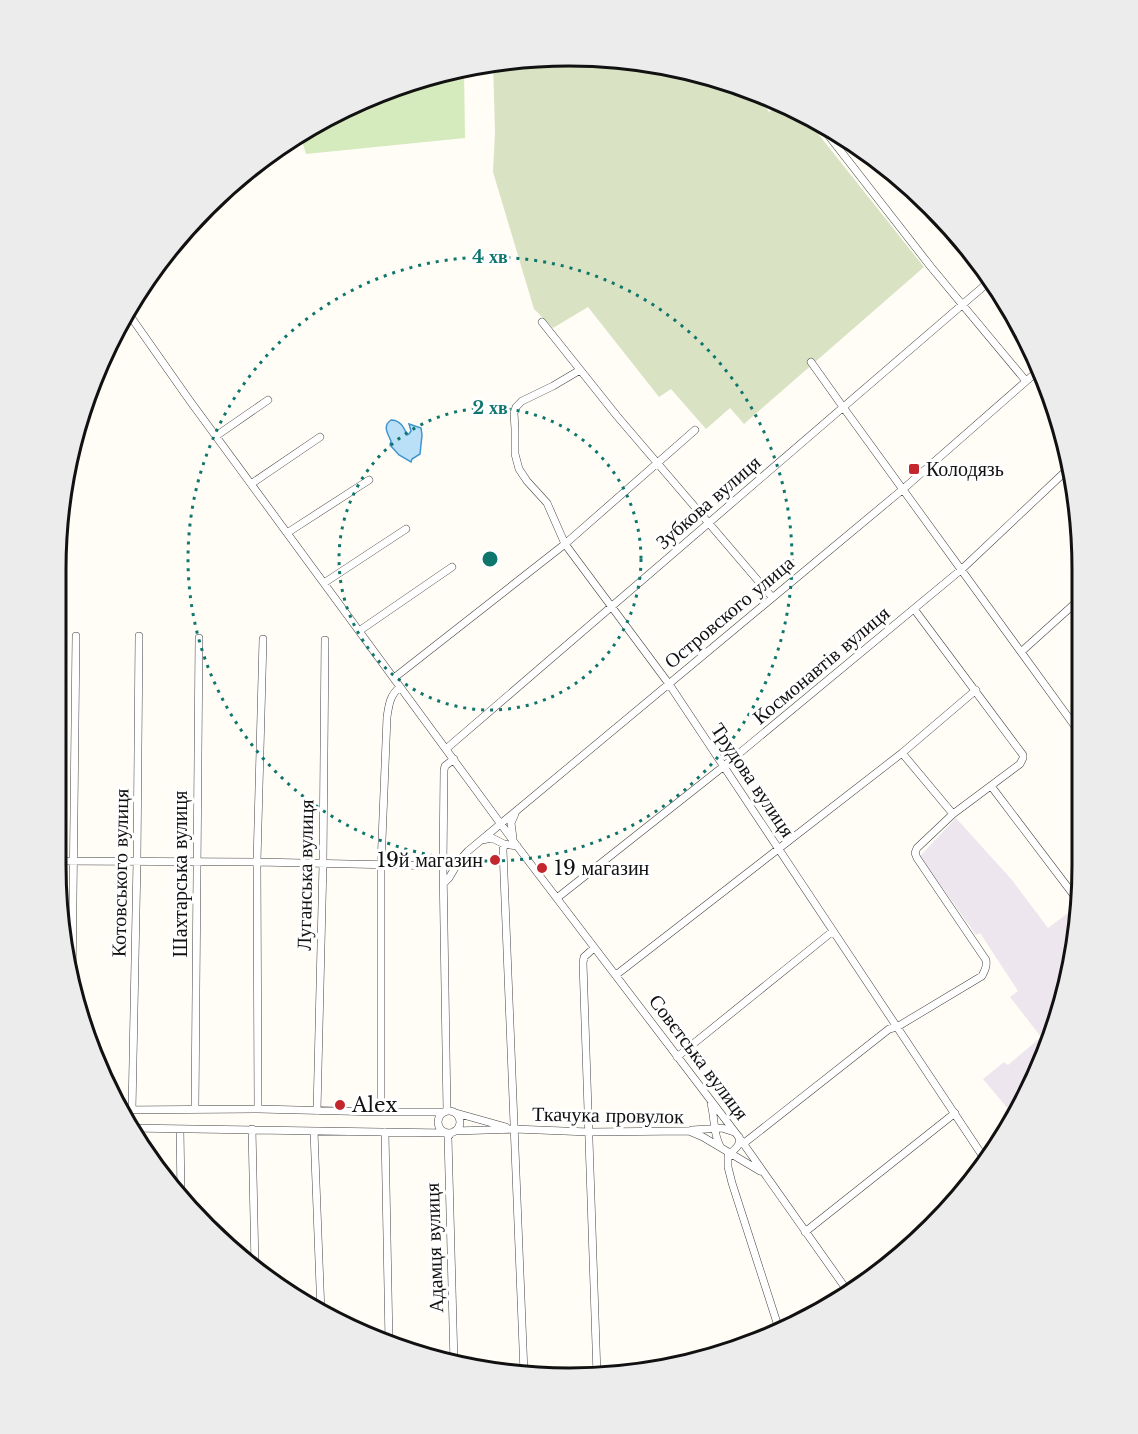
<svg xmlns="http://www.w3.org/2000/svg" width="1138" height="1434" font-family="'Libre Baskerville',serif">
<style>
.industrial{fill:#eee6ef}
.green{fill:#d5ebbd}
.cemetery{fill:#d9e3c4}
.water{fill:#b9e0f7;stroke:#3f96cf;stroke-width:1.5}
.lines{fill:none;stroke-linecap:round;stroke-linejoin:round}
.minor-casing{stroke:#444;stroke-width:8}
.minor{stroke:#fff;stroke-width:7}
.ring{fill:none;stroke:#0f766e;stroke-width:3;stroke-dasharray:3 6}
.poi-dot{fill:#c4262e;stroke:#fff;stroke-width:2}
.labels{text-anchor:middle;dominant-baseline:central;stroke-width:6;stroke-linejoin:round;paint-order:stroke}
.poi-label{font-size:20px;fill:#111;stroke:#fff;text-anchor:start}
.street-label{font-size:20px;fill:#111;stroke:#fff}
.rim{fill:none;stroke:#111;stroke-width:3}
.centre{fill:#0f766e;stroke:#fff;stroke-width:3}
.ring-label{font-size:18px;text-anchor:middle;font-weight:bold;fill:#0f766e;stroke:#fff;stroke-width:6;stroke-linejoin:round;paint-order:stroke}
</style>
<rect width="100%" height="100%" fill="#fffdf5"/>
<path class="industrial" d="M 956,818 L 1012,880 L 1048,928 L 1076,907 L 1078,910 L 1073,965 L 1044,1061 L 1014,1116 L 983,1079 L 1004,1062 L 1008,1065 L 1041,1037 L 1010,997 L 1018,991 L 980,933 L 976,935 L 920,856 Z"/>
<path class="green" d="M 464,69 L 465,138 L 306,154 L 300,135 L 313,124 L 404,83 Z"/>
<path class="cemetery" d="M 603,57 L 702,73 L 756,93 L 769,112 L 781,103 L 800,111 L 924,267 L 744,424 L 730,408 L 706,429 L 671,389 L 659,397 L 588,307 L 553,328 L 534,309 L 493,172 L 495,132 L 493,62 L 502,60 Z"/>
<path class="water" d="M 391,420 C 400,420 404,427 407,435 L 409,434 L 411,431 L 409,424 L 421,428 L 422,435 L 420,454 L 412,459 L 411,462 L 399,455 L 390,445 L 391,441 C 388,434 382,426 391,420 Z"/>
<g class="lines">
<defs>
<path id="minor" d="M 818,122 L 931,267 L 1026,381
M 126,310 L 190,401 L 517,846 L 738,1136 L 849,1293
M 542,322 L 617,416 L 772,597
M 811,362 L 843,407 L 1082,736
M 580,370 L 553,386 L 522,401 L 516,407 L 514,413 L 515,429 L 515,454 L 519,469 L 527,481 L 547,503 L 565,544 L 669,684 L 986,1161
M 216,436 L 268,400
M 251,484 L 320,437
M 287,533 L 369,480
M 324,583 L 406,529
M 359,631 L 452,567
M 1021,652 L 1082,597
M 394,678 L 565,544 L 695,430
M 446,749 L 991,280
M 902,753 L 953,814
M 991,786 L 1079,902
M 513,838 L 511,823 L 515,814
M 482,840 L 492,838 L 504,844
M 517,846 L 504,844 L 503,850 L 524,1373
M 56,861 L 257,862 L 443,866
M 444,883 L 449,878 L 459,861 L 468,851 L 902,490 L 1040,369
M 557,898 L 724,766 L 962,569 L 1068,469
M 594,948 L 584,957 L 583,963 L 597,1375
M 616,975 L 902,753 L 976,690
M 72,988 L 76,636
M 677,1057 L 833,931
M 711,1104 C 715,1118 713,1134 720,1146
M 195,1109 L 199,638
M 258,1109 L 257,862 L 263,639
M 119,1110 L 258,1109 L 381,1112 L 444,1112
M 132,1110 L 137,861 L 139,636
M438 1122a11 11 0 1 1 22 0a11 11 0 1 1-22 0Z
M 317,1111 L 323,863 L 325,640
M 447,1111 L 443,866 L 444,770 L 445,766 L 454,759
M 381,1112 L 381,865 L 387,717 C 389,704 390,695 400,687
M 456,1113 L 506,1127
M 129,1128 L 446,1133
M 180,1129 L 181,1195
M 252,1129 L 255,1266
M 692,1130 L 722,1128 L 734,1132
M 314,1131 L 321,1313
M 455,1131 L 514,1129 L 589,1132 L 689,1131 L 703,1137 L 760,1171
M 385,1132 L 389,1342
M 451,1133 L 448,1137 L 454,1363
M 739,1137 C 741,1148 733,1149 728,1156 L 728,1167 L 732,1183 L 779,1329
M 743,1144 L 889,1029 L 897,1027 L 982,976 C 985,970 987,966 986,960 L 917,858 L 915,853 L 917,848 L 953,814 L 1020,764 L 1023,758 L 1023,755 L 914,609
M 805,1232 L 955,1113"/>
</defs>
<use href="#minor" class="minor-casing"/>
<use href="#minor" class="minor"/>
</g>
<g class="ring">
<circle cx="490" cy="559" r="151"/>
<circle cx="490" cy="559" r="302"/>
</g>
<g class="poi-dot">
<rect x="908" y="463" width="12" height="12" rx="3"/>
<circle cx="495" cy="860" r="6"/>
<circle cx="542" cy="868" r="6"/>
<circle cx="340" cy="1105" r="6"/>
</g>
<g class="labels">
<g class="poi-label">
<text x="926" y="469">Колодязь</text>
<text x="483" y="860" text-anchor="end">19й магазин</text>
<text x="554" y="868">19 магазин</text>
<text x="352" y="1105">Alex</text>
</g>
<g class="street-label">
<text transform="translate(708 502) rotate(-41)">Зубкова вулиця</text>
<text transform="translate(729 612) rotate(-40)">Островского улица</text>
<text transform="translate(821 665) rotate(-40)">Космонавтів вулиця</text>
<text transform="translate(753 780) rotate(56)">Трудова вулиця</text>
<text transform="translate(120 873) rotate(-89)">Котовського вулиця</text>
<text transform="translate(180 874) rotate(-90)">Шахтарська вулиця</text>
<text transform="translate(305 875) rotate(-89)">Луганська вулиця</text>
<text transform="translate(699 1057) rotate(53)">Совєтська вулиця</text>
<text transform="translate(608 1115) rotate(1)">Ткачука провулок</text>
<text transform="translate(434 1248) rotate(-92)">Адамця вулиця</text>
</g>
</g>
<path d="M0 0H1138V1434H0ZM569 66H569A503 503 0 0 1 1072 569V865A503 503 0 0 1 569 1368H569A503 503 0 0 1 66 865V569A503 503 0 0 1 569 66Z" fill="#ececec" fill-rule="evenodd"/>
<path class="rim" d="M569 66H569A503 503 0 0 1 1072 569V865A503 503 0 0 1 569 1368H569A503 503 0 0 1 66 865V569A503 503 0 0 1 569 66Z"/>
<circle cx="490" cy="559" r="9" class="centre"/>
<g class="ring-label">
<text x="490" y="263">4 хв</text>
<text x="490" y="414">2 хв</text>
</g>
</svg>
